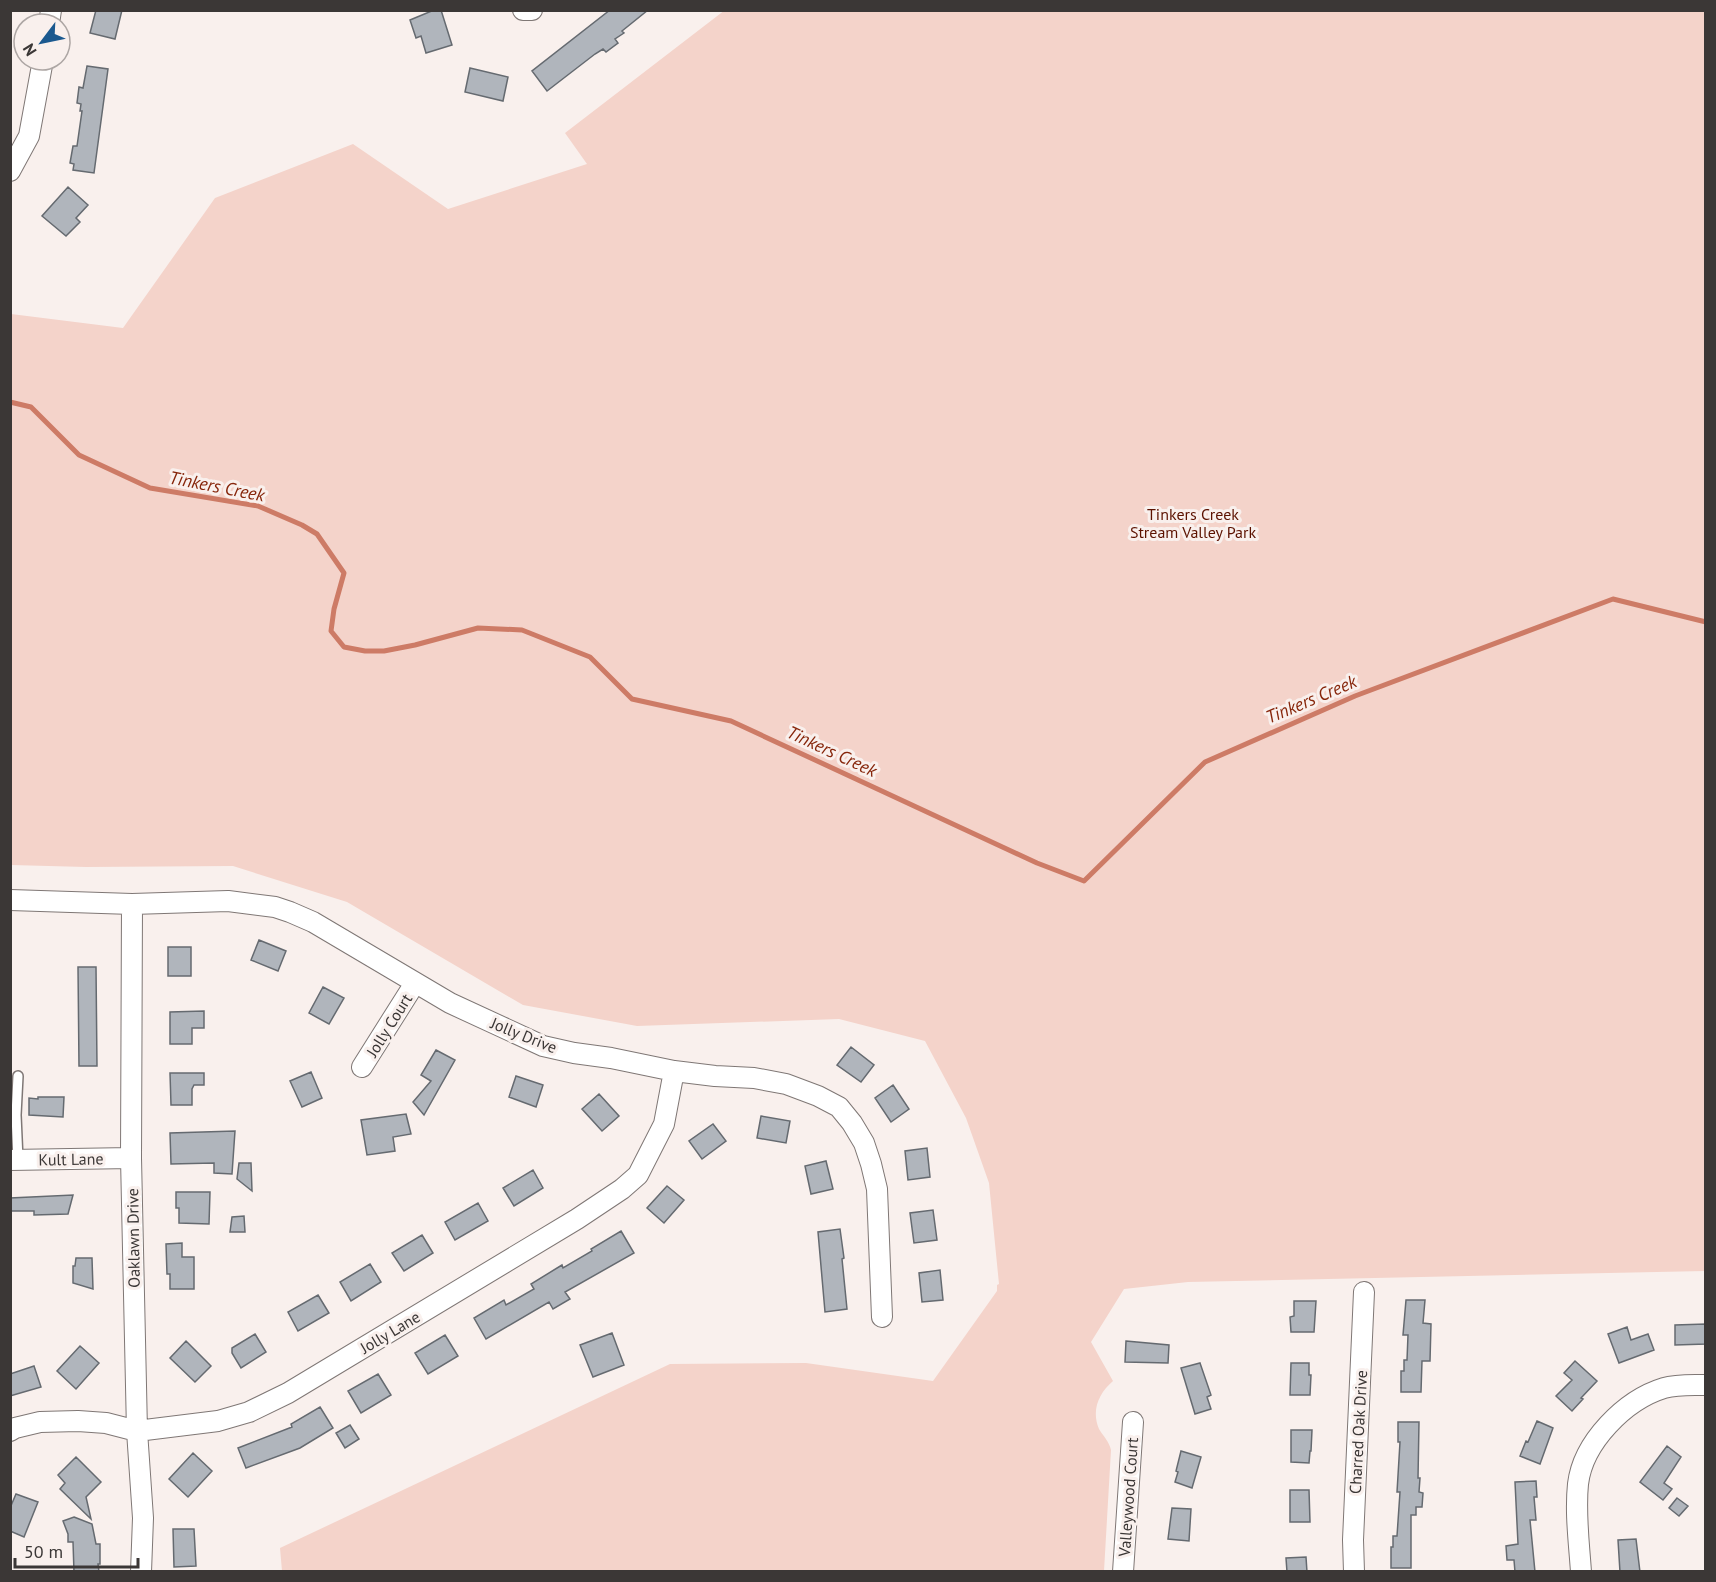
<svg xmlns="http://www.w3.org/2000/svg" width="1716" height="1582" font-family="'PT Sans',sans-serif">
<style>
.green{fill:#f4d3ca}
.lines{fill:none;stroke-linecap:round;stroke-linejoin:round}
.stream{stroke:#cd7b66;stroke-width:5}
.building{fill:#b0b5bc;stroke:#656a70;stroke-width:1.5}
.lane-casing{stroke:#7f7775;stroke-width:12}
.street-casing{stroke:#7f7775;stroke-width:22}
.lane{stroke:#fff;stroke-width:9}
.street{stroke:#fff;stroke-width:20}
.labels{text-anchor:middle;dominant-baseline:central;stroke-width:6;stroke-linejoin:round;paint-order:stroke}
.park-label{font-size:16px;fill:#5c1200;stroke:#f9f0ed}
.street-label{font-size:16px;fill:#3b3736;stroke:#f9f0ed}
.water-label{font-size:18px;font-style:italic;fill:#87260b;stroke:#f9f0ed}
</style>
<rect width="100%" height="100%" fill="#f9f0ed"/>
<path class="green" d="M 725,10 L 1705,11 L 1705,1271 L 1188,1282 L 1124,1289 L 1091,1342 L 1113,1381 C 1099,1393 1091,1410 1099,1429 C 1103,1436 1109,1441 1111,1450 L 1104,1571 L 282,1571 L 280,1548 L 670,1364 L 806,1363 L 933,1381 L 997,1291 L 997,1285 L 999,1284 L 989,1183 L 966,1118 L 925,1041 L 839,1019 L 637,1026 L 523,1005 L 347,902 L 233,866 L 86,867 L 11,865 L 11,314 L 123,328 L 215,198 L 353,144 L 448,209 L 587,164 L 565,133 Z"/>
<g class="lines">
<path class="stream" d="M 10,402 L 31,407 L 79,455 L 150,488 L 258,506 L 302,525 L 317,534 L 344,573 L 334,609 L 331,631 L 344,647 L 365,651 L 384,651 L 415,645 L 478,628 L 522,630 L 590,657 L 632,699 L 731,721 L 1037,863 L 1084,881 L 1205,762 L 1355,696 L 1613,599 L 1706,622"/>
</g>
<path class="building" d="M 96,10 L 122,10 L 115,39 L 90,33 Z
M 434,10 L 441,10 L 452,45 L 426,53 L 421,36 L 416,38 L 410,20 Z
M 610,10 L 648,10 L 622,31 L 624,33 L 615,39 L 618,43 L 606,52 L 603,49 L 595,54 L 547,91 L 532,71 Z
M 87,66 L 108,69 L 94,173 L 73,170 L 74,164 L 70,163 L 73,146 L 77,146 L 82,111 L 80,111 L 81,104 L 77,103 L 79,87 L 83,88 Z
M 470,68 L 508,77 L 503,101 L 465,92 Z
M 68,187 L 88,205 L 76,218 L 80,222 L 66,236 L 42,216 Z
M 259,940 L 286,951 L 278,971 L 251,960 Z
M 168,947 L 191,947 L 191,976 L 168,976 Z
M 78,967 L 96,967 L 97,1066 L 79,1066 Z
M 323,987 L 344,998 L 329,1024 L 309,1013 Z
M 204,1011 L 204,1028 L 192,1028 L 192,1044 L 170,1044 L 170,1012 Z
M 851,1047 L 874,1065 L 861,1082 L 837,1065 Z
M 436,1050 L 455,1060 L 424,1115 L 413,1102 L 431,1081 L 421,1075 Z
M 311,1072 L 322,1098 L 302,1107 L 290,1081 Z
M 170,1073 L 204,1073 L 204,1085 L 194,1085 L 192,1089 L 192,1105 L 171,1105 Z
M 516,1076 L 543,1085 L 536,1107 L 509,1097 Z
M 893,1085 L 909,1109 L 891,1122 L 875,1098 Z
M 599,1094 L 619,1116 L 602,1131 L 582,1109 Z
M 38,1097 L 64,1097 L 63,1117 L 29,1115 L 29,1098 L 38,1099 Z
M 406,1114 L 411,1134 L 393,1137 L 395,1151 L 367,1155 L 361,1120 Z
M 761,1116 L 790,1121 L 786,1143 L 757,1138 Z
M 713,1124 L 726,1141 L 702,1159 L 689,1141 Z
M 235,1131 L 232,1174 L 214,1173 L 214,1163 L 171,1164 L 170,1133 Z
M 927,1148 L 930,1177 L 908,1180 L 905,1151 Z
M 826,1161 L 833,1189 L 811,1194 L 805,1166 Z
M 239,1163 L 251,1163 L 252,1191 L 237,1179 Z
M 533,1170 L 543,1188 L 514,1206 L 503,1188 Z
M 667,1186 L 684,1200 L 664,1223 L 647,1208 Z
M 176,1192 L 210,1192 L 209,1224 L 179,1223 L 179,1208 L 176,1208 Z
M 73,1195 L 68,1214 L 34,1215 L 34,1211 L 10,1211 L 10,1198 Z
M 478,1203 L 488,1221 L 455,1240 L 445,1222 Z
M 933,1210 L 937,1240 L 914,1243 L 910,1213 Z
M 244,1216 L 245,1232 L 230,1232 L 232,1217 Z
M 840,1229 L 844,1258 L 842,1259 L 847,1309 L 825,1312 L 818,1232 Z
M 621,1231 L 634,1253 L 565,1292 L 570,1299 L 553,1309 L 549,1302 L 486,1339 L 474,1318 L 504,1300 L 506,1305 L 534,1289 L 531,1284 L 562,1265 L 563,1268 L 592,1251 L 591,1249 Z
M 422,1235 L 433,1253 L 404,1271 L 392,1253 Z
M 182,1243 L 182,1257 L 194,1257 L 194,1289 L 170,1289 L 170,1274 L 167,1274 L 166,1244 Z
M 76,1258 L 92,1258 L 93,1289 L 73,1283 L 73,1266 L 75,1266 Z
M 370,1264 L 381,1282 L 351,1301 L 340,1282 Z
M 940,1270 L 943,1300 L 922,1302 L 919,1273 Z
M 318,1295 L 329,1313 L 298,1331 L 288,1312 Z
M 1406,1300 L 1425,1300 L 1423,1323 L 1431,1324 L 1430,1361 L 1422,1361 L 1421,1392 L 1401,1392 L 1401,1371 L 1404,1371 L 1404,1360 L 1407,1360 L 1408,1335 L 1403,1335 Z
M 1294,1301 L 1316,1301 L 1314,1332 L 1291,1332 L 1290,1317 L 1294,1316 Z
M 1706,1324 L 1706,1344 L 1675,1345 L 1675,1325 Z
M 1627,1327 L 1631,1340 L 1648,1334 L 1654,1350 L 1619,1363 L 1608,1334 Z
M 612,1333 L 624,1365 L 593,1377 L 580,1345 Z
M 255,1334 L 266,1352 L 241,1368 L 232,1353 L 232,1348 Z
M 445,1335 L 458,1356 L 428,1374 L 415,1353 Z
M 186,1341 L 211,1366 L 195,1382 L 170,1358 Z
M 1126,1341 L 1169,1345 L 1168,1363 L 1125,1362 Z
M 80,1346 L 99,1363 L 76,1389 L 57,1371 Z
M 1575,1361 L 1597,1381 L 1581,1398 L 1583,1399 L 1572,1411 L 1556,1396 L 1572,1380 L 1564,1373 Z
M 1200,1363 L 1211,1395 L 1207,1397 L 1211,1409 L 1195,1414 L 1181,1368 Z
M 1291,1363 L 1309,1363 L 1309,1375 L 1311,1375 L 1310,1395 L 1290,1395 Z
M 34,1366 L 41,1387 L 10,1396 L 10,1374 Z
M 378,1374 L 391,1395 L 361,1413 L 348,1391 Z
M 320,1407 L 333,1428 L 300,1448 L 246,1468 L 238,1448 L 292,1427 L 291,1424 Z
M 1537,1421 L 1553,1428 L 1540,1464 L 1520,1456 L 1526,1441 L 1528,1442 Z
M 1398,1422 L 1419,1422 L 1418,1478 L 1420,1478 L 1419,1492 L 1423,1493 L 1422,1507 L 1416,1507 L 1416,1515 L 1411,1515 L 1411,1568 L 1391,1568 L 1391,1547 L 1393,1547 L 1393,1536 L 1397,1536 L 1400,1492 L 1397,1492 L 1400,1442 L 1398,1442 Z
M 350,1425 L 359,1439 L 345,1448 L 336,1433 Z
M 1291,1430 L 1312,1430 L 1311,1451 L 1310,1451 L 1309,1463 L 1291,1462 Z
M 1667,1446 L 1681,1457 L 1664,1483 L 1672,1489 L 1663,1500 L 1640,1482 Z
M 1181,1451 L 1201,1457 L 1192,1488 L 1175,1482 L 1178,1472 L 1176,1471 Z
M 193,1453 L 212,1471 L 188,1497 L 169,1479 Z
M 76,1457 L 101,1482 L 86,1497 L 91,1519 L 60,1489 L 65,1483 L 58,1475 Z
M 1536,1481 L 1537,1497 L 1534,1497 L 1536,1520 L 1530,1520 L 1535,1572 L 1515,1572 L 1514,1560 L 1507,1560 L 1506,1546 L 1518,1544 L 1515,1482 Z
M 1290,1490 L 1309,1490 L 1310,1522 L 1290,1522 Z
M 16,1494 L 38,1502 L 24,1537 L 10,1531 L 10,1508 Z
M 1677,1498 L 1688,1506 L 1679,1516 L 1669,1508 Z
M 1172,1508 L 1191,1509 L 1189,1541 L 1168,1539 Z
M 74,1517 L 92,1524 L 96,1544 L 100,1544 L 100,1564 L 98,1564 L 99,1572 L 74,1572 L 73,1542 L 68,1542 L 68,1534 L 63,1521 Z
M 173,1529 L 194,1529 L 196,1566 L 174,1567 Z
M 1636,1539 L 1640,1572 L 1620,1572 L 1618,1540 Z
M 1306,1557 L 1307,1572 L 1287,1572 L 1286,1558 Z"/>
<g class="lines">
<defs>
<path id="lane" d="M 18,1160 L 16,1115 L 18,1076"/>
<path id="street" d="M 523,10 L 532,10
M 49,24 L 51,10
M 10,171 L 29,136 L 43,60
M 10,900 L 132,904 L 228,901 L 275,907 L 290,912 L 313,922 L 450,1003 L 543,1046 L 574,1053 L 611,1058 L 674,1071 L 715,1076 L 754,1078 L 786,1084 L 818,1096 L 839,1107 L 852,1123 L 864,1143 L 871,1164 L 877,1189 L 882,1317
M 132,904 L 131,1158 L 137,1431 L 143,1518 L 141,1572
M 362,1067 L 415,983
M 10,1160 L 131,1158
M 10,1431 L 15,1428 L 40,1422 L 78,1421 L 106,1423 L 137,1431 L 218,1421 L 249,1412 L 288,1393 L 577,1219 L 622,1189 L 638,1175 L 664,1124 L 674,1071
M 1123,1572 L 1133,1422
M 1354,1572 L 1353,1540 L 1364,1292
M 1581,1572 C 1579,1542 1575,1513 1578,1484 C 1583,1442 1625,1400 1664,1388 C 1677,1384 1692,1385 1706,1385"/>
</defs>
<use href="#lane" class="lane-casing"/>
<use href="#street" class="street-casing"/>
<use href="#lane" class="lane"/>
<use href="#street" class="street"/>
</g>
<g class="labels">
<g class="park-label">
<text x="1193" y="514">Tinkers Creek<tspan x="1193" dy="18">Stream Valley Park</tspan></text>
</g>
<g class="street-label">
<text transform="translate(389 1025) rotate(-58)">Jolly Court</text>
<text transform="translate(524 1035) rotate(22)">Jolly Drive</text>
<text transform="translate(71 1159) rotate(-1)">Kult Lane</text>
<text transform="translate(133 1238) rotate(-91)">Oaklawn Drive</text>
<text transform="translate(390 1332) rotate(-31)">Jolly Lane</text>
<text transform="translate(1358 1432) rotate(-87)">Charred Oak Drive</text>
<text transform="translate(1128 1497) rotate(-86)">Valleywood Court</text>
</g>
<g class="water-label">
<text transform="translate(217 486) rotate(11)">Tinkers Creek</text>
<text transform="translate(1311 699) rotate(-23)">Tinkers Creek</text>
<text transform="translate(832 751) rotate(25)">Tinkers Creek</text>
</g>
</g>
<rect width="1716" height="1582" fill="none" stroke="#3b3736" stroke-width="24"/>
<g transform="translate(42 42) rotate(238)"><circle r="28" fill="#f9f0ed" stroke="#ada6a4" stroke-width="1.5"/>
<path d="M0-4.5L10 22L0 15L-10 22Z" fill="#1b598f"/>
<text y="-9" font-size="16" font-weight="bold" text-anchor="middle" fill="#3b3736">N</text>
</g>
<path d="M15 1558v9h123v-9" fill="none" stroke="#3b3736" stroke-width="3"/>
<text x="24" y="1558" font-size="18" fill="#3b3736" stroke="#f9f0ed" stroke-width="4.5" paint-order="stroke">50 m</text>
</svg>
